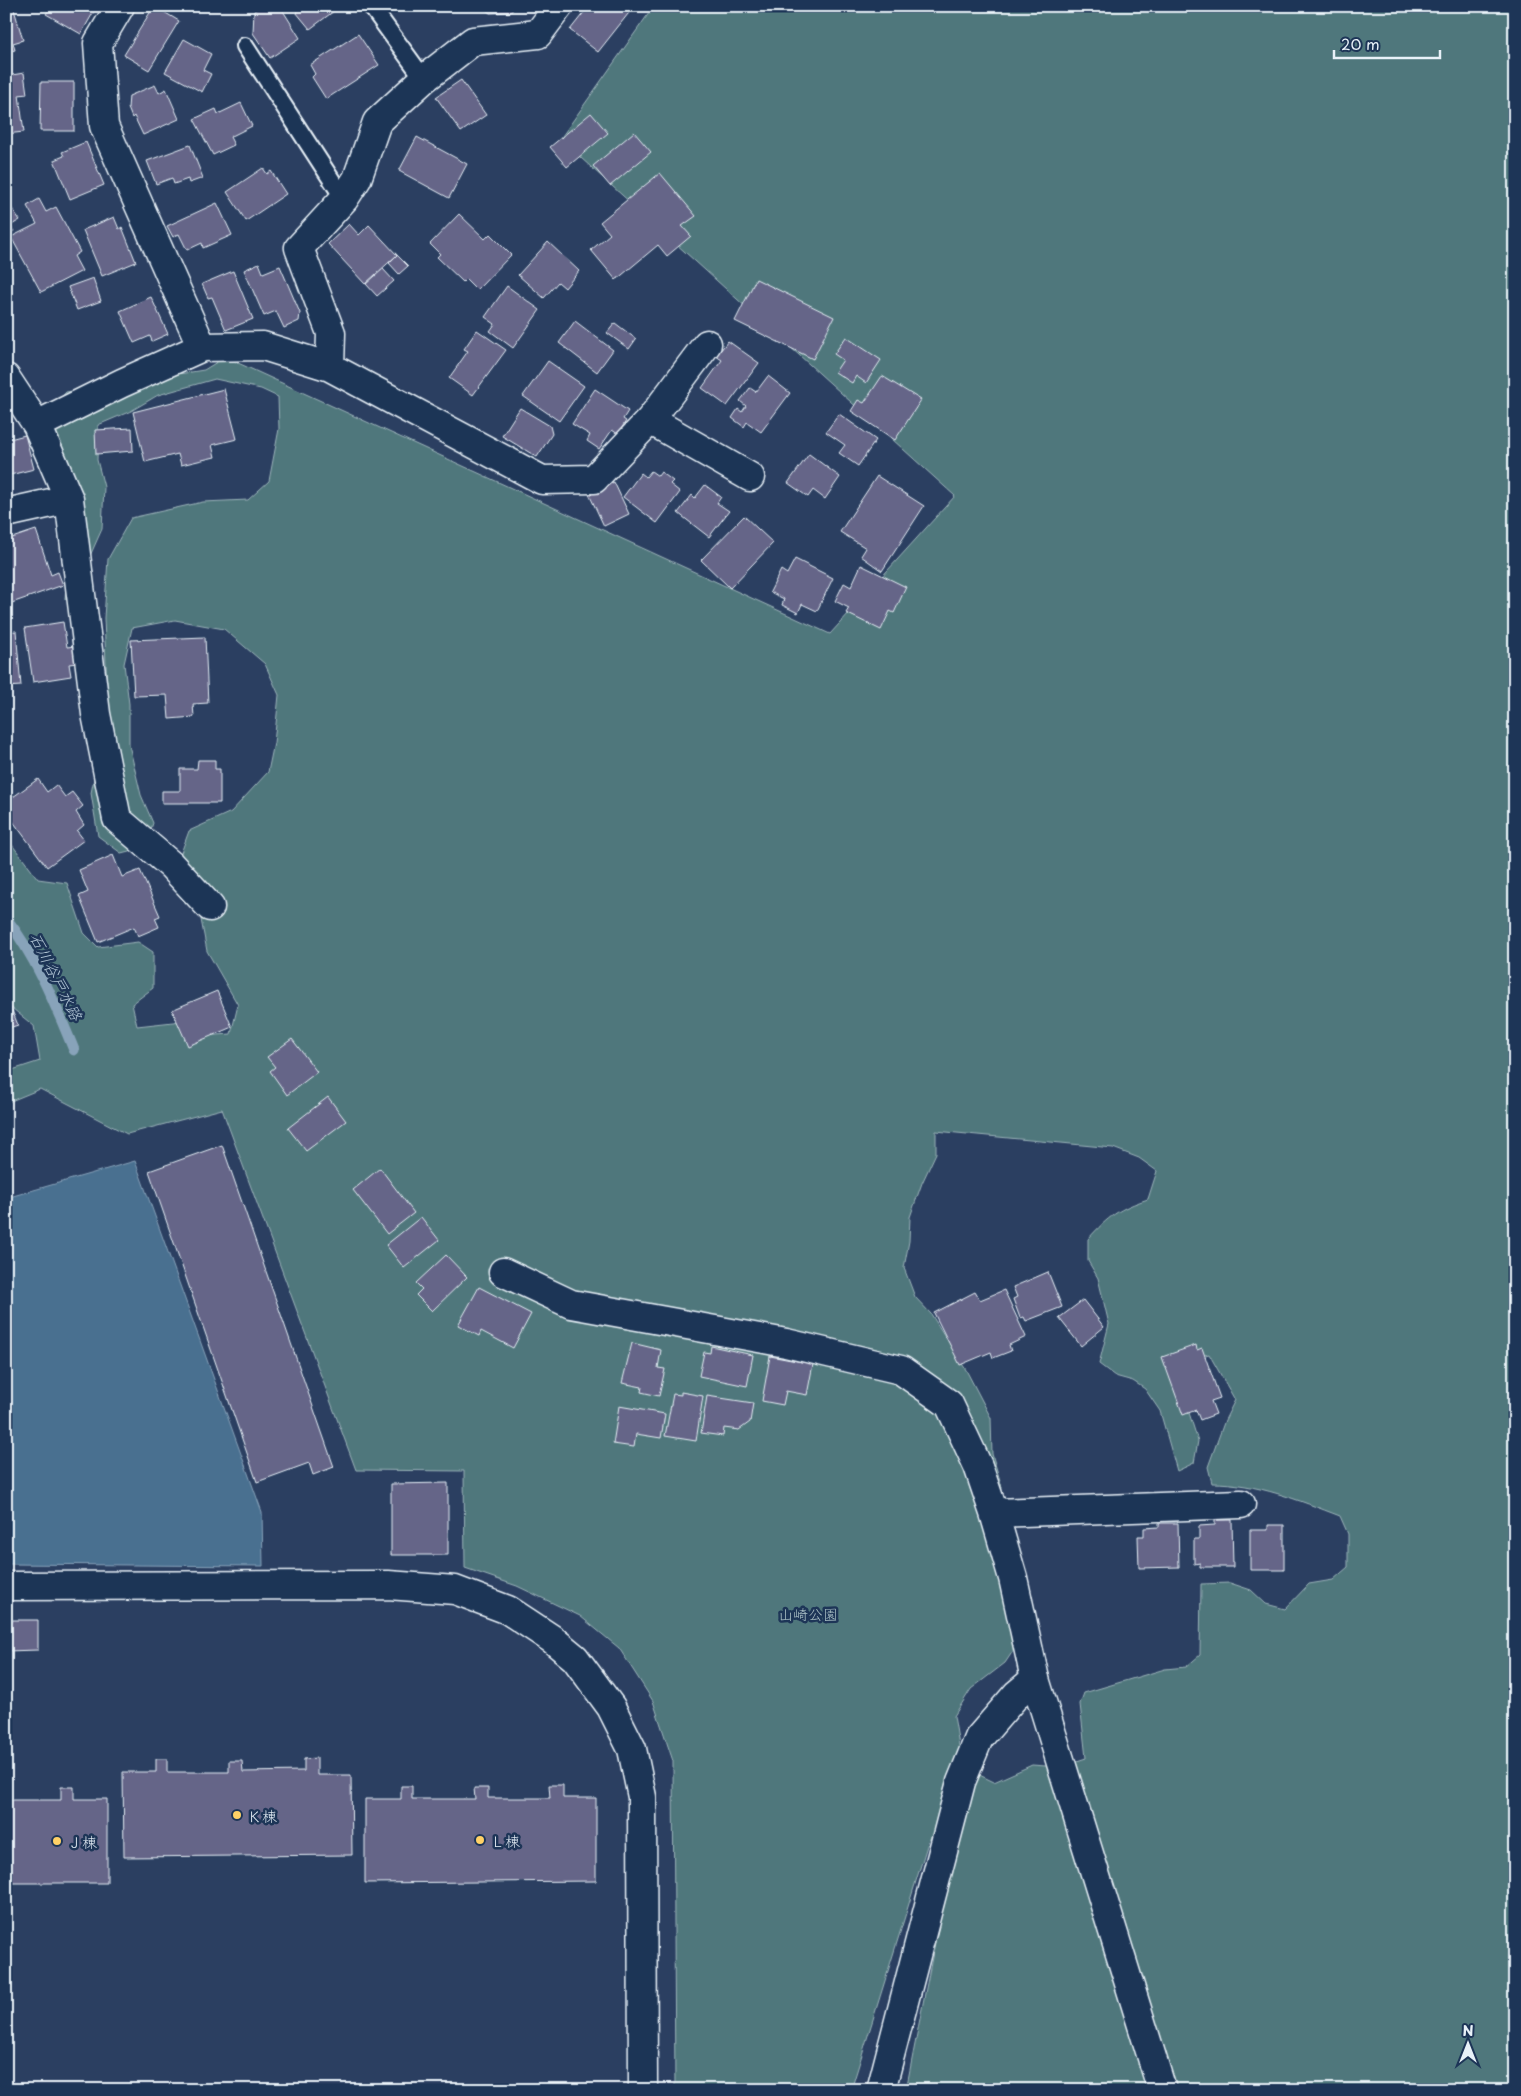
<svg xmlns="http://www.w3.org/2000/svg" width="1521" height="2096" font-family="'Playpen Sans','Klee One',sans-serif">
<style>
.green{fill:#4f777b;stroke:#9cb4ba;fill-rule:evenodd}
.water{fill:#486f90;stroke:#88a3ba}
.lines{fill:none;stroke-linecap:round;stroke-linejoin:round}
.stream{stroke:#88a3ba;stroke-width:11}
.building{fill:#656588;stroke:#e8f1f8}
.service-casing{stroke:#e8f1f8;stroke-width:20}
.minor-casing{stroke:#e8f1f8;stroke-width:31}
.tertiary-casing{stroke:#e8f1f8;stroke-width:31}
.service{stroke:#1d3557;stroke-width:16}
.minor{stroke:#1d3557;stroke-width:28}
.tertiary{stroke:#1d3557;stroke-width:28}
.poi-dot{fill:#ffd166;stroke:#1d3557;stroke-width:2}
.labels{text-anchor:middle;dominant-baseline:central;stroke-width:5;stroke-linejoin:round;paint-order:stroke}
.park-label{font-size:15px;fill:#abc0c6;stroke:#1d3557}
.poi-label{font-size:15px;fill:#e8f1f8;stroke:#1d3557;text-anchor:start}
.water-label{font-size:16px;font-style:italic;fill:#b0c4d4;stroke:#1d3557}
</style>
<rect width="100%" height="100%" fill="#2b3f61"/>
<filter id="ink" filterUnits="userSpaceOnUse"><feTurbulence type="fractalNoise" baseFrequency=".02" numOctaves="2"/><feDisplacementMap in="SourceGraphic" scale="10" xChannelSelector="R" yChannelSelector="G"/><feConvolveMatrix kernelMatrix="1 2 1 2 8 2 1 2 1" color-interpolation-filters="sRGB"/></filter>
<g filter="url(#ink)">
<path class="green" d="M 654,6 L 1515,6 L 1515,2090 L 906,2090 L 940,1917 L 930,1836 L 851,2090 L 675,2090 L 673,1761 L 653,1701 L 619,1648 L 580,1616 L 517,1586 L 465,1568 L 464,1471 L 356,1470 L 222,1109 L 127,1134 L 40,1089 L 6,1103 L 6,1072 L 40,1061 L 34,1026 L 13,1009 L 6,1006 L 6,801 L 10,809 L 10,842 L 38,879 L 67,883 L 84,933 L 98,947 L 138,942 L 153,952 L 153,988 L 132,1004 L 137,1026 L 182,1021 L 204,1036 L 231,1034 L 238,1005 L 207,951 L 195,888 L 181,853 L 189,831 L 231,812 L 268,772 L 274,743 L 279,695 L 265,664 L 224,629 L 175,620 L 132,628 L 124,664 L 129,704 L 129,745 L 141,795 L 153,823 L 145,847 L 121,853 L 98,836 L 91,793 L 108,710 L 104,618 L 108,559 L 131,518 L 203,502 L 248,500 L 269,481 L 279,429 L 278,397 L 261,389 L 215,379 L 158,395 L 131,411 L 98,425 L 97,460 L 104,487 L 102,529 L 76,587 L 65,600 L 71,497 L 44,417 L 66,392 L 204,370 L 225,357 L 830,634 L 955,496 L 560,139 ZM 936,1131 L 1113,1148 L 1139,1158 L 1157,1171 L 1148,1199 C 1118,1209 1109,1216 1088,1239 L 1088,1261 L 1098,1278 L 1109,1324 L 1099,1364 L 1115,1376 L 1133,1381 L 1145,1389 L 1160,1411 L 1177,1471 L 1194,1463 L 1198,1441 L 1183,1394 L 1183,1361 L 1209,1354 L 1235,1400 L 1225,1420 L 1208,1467 L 1212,1483 C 1257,1483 1298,1500 1340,1516 L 1348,1534 L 1348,1567 L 1333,1580 L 1309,1584 L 1285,1609 L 1266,1604 L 1251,1590 L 1230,1583 L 1201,1584 L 1200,1655 L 1186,1667 L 1165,1669 L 1084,1693 L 1080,1704 L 1086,1758 L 1059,1767 L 1032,1765 L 994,1782 L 967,1769 L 961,1757 L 954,1716 L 971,1689 L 1005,1663 L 1023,1636 L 1001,1503 L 1002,1487 L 992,1454 L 991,1418 L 966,1370 L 931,1314 L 915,1297 L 904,1268 L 909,1241 L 910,1217 L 922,1183 L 936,1153 Z"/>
<path class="water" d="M 135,1161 L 262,1512 L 263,1566 L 6,1564 L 6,1198 Z"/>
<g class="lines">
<path class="stream" d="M 6,918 C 37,958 55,1004 74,1050"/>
</g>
<path class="building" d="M 13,6 L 23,40 L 13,43 L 15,50 L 6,52 L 6,7 Z
M 51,6 L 97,6 L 81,34 L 46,14 Z
M 154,6 L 179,21 L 149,70 L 124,55 Z
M 262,6 L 280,6 L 300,38 L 270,58 L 253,33 L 254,11 Z
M 299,6 L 330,6 L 334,11 L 310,29 L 296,12 L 300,8 Z
M 480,6 L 515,6 L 511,12 L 490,13 Z
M 589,6 L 629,6 L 632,9 L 598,52 L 570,30 Z
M 358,34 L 379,65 L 326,99 L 312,77 L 315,74 L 310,65 Z
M 184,39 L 211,54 L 203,70 L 211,74 L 202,92 L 165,72 Z
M 24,73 L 27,94 L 19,95 L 24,132 L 6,134 L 6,76 Z
M 461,80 L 486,115 L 461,132 L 436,97 Z
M 41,82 L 74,82 L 74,131 L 40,131 Z
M 155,85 L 159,93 L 166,89 L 179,119 L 143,135 L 134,116 L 132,118 L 128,108 L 129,96 Z
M 241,103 L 252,126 L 230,137 L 234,145 L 213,155 L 194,119 L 216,109 L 218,114 Z
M 591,113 L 608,133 L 567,167 L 550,147 Z
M 634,132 L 651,152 L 610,186 L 593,166 Z
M 417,137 L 467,164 L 449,198 L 399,171 Z
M 86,142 L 104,185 L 70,199 L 54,160 L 64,156 L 62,152 Z
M 190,145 L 203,178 L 189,183 L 188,179 L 174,184 L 172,178 L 156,184 L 147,161 Z
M 263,168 L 267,174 L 271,171 L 286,194 L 246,221 L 227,192 Z
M 660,173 L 696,216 L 682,226 L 691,236 L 667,256 L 658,245 L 616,280 L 591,250 L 610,234 L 600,222 Z
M 39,199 L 46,212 L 56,207 L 80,252 L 74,256 L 82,271 L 41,292 L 11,237 L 37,224 L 27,206 Z
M 6,200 L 20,220 L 10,226 L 14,231 L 6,236 Z
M 217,203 L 232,235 L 203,248 L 202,243 L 187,250 L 179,234 L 173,237 L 167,226 Z
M 459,214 L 485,239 L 490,234 L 511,255 L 477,290 L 466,279 L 463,282 L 437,257 L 440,254 L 430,244 Z
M 114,217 L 119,229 L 122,227 L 136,262 L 102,276 L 83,230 Z
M 349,224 L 359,235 L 369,225 L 397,255 L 365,284 L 328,244 Z
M 548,242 L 579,271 L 565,288 L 558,282 L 544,298 L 518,275 Z
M 397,255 L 408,266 L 399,274 L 389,263 Z
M 259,263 L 263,273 L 280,266 L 300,313 L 299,321 L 284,328 L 276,311 L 264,316 L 244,270 Z
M 383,269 L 394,281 L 377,296 L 366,284 Z
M 233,271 L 253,319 L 226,330 L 212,297 L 208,298 L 202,284 Z
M 93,278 L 101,301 L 77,310 L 68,287 Z
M 756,279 L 834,317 L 813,359 L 735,321 Z
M 507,286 L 540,310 L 513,348 L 490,331 L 495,324 L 485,317 Z
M 151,297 L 168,334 L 152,341 L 150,336 L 134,343 L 120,311 Z
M 575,321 L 613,350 L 597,372 L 559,343 Z
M 615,323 L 636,339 L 629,349 L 607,333 Z
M 477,330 L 506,350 L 473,395 L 449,378 L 468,351 L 464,349 Z
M 846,337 L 881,360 L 866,383 L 856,376 L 852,383 L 835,372 L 843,360 L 834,354 Z
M 728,341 L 759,363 L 727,406 L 702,388 L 722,360 L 716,356 Z
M 548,361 L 584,386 L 559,421 L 523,396 Z
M 768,376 L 790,393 L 761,432 L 747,422 L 744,427 L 732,418 L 738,409 L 742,412 L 746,406 L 740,401 L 750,388 L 756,392 Z
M 882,376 L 921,400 L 895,440 L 851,411 L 858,400 L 864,403 Z
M 224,389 L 237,439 L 212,445 L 215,457 L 181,465 L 178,454 L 145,462 L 133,412 Z
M 595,389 L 628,411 L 623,419 L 626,421 L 618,434 L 612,430 L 599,449 L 587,441 L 590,435 L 572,424 Z
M 520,408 L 550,426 L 552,434 L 537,457 L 502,436 Z
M 839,414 L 876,440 L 858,466 L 839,453 L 845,445 L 826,432 Z
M 132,428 L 133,451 L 96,454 L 95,430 Z
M 25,435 L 34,469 L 6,476 L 6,440 Z
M 809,454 L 840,477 L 825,499 L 813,490 L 808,497 L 788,483 Z
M 651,471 L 658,476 L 661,472 L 673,481 L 670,484 L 680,492 L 657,523 L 623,497 L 641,473 L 646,477 Z
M 877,476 L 924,506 L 882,571 L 861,556 L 866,548 L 840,532 Z
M 614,482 L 629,514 L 604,526 L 589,494 Z
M 705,485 L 721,497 L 717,503 L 729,511 L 709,537 L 678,513 L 692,495 L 695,498 Z
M 744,516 L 773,543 L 730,588 L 701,560 Z
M 36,530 L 51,575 L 58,572 L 63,585 L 6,605 L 6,540 Z
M 795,559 L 833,578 L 817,611 L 802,604 L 798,613 L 782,605 L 784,599 L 770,592 L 781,570 L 787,574 Z
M 861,565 L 906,587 L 894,613 L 890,611 L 881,630 L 846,613 L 849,608 L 835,601 L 844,583 L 851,587 Z
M 63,622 L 67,647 L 75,646 L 77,663 L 69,664 L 71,676 L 33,682 L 25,628 Z
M 16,631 L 21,686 L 6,687 L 6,632 Z
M 205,637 L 208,703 L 193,704 L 194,717 L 169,719 L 167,695 L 134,696 L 131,640 Z
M 198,760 L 215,760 L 215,769 L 220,769 L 220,803 L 162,803 L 162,791 L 180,791 L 180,769 L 197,769 Z
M 38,779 L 47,792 L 56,785 L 65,797 L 72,792 L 83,806 L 76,812 L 84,825 L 77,831 L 84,840 L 47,867 L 6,812 L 6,802 Z
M 113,855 L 122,877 L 140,870 L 160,916 L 155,918 L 159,927 L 138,936 L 134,927 L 98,942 L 79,896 L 88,892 L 79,870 Z
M 217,991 L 232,1027 L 188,1046 L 172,1010 Z
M 6,996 L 18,1025 L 6,1029 Z
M 292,1039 L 317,1072 L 287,1095 L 270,1071 L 275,1067 L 267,1057 Z
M 328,1097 L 346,1121 L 306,1151 L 288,1128 Z
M 222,1145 L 334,1467 L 313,1475 L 309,1463 L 257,1482 L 149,1171 Z
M 380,1168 L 414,1213 L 387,1234 L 353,1190 Z
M 421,1217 L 439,1240 L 404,1268 L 386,1245 Z
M 446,1255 L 467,1277 L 432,1311 L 416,1295 L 422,1289 L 416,1283 Z
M 1048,1272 L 1062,1307 L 1026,1321 L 1024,1317 L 1020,1318 L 1013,1299 L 1017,1297 L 1013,1287 Z
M 479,1287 L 531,1314 L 513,1348 L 481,1331 L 479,1336 L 458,1325 Z
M 1004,1290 L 1026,1337 L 1009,1345 L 1011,1351 L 993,1358 L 991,1352 L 960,1365 L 934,1313 L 975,1292 L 980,1300 Z
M 1083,1300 L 1104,1327 L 1081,1346 L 1059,1318 Z
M 632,1343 L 661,1350 L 658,1368 L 665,1369 L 659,1396 L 641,1392 L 642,1387 L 622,1383 Z
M 1196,1345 L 1197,1350 L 1202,1348 L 1220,1398 L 1211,1401 L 1216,1414 L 1200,1420 L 1196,1410 L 1183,1415 L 1162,1357 Z
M 711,1346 L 753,1355 L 747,1386 L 699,1376 L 704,1352 L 710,1353 Z
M 770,1356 L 813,1364 L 807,1395 L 786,1391 L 783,1405 L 762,1401 Z
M 681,1392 L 703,1396 L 696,1441 L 665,1436 L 673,1394 L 681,1395 Z
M 707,1396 L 753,1403 L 750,1422 L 739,1430 L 724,1428 L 723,1436 L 701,1433 Z
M 619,1406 L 665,1414 L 661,1438 L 636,1434 L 634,1447 L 613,1444 Z
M 448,1483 L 448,1555 L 391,1555 L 391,1484 Z
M 1215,1520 L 1232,1520 L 1233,1567 L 1200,1567 L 1200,1563 L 1194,1564 L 1194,1539 L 1199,1539 L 1199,1526 L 1215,1525 Z
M 1159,1523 L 1178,1523 L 1179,1567 L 1139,1568 L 1138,1536 L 1144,1536 L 1144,1528 L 1159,1527 Z
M 1268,1525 L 1284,1525 L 1284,1570 L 1250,1570 L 1250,1530 L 1268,1530 Z
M 6,1620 L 38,1620 L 38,1650 L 6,1651 Z
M 317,1758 L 317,1775 L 351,1775 L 352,1855 L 124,1857 L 123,1772 L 156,1772 L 156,1759 L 167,1759 L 167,1772 L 229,1772 L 229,1761 L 242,1761 L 243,1772 L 304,1771 L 304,1759 Z
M 549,1785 L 563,1785 L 563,1798 L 596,1798 L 596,1881 L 365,1883 L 365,1799 L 401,1799 L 401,1786 L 412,1786 L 412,1799 L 475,1799 L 474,1788 L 488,1788 L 488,1798 L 550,1798 Z
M 61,1787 L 74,1787 L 74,1799 L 107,1799 L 107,1883 L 6,1883 L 6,1800 L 61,1800 Z"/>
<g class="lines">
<defs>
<path id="service" d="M 371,6 L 424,79
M 245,46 L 344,199"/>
<path id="minor" d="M 120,6 L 98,43 L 104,126 L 202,347
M 330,367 L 331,333 L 299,248 L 344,199 L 357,179 L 377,122 L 424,79 L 473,41 L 538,34 L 559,6
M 6,378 L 37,425 L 122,383 L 202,347 L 263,346 L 330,367 L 542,480 L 594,479 L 650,420 L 707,344
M 650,420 L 750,477
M 37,425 L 69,499 L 96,714 L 117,819 L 171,865 L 210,907
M 6,513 L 69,499
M 503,1272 L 571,1304 L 786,1343 L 901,1370 L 949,1404 L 978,1466 L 994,1513 L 1013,1578 L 1035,1679
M 994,1513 L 1241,1504"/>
<path id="tertiary" d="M 6,1586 L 388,1585 L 455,1590 L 508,1610 L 552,1639 L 575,1658 L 611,1707 L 632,1749 L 642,1797 L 643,2090
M 881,2090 L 961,1782 L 979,1738 L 1017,1694 L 1035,1679 L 1162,2090"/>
</defs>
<use href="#service" class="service-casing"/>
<use href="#minor" class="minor-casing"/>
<use href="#tertiary" class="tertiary-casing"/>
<use href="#service" class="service"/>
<use href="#minor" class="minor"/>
<use href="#tertiary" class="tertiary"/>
</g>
</g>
<g class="poi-dot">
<circle cx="237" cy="1815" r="5"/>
<circle cx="480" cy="1840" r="5"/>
<circle cx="57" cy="1841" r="5"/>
</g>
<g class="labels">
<g class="park-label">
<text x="808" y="1613">山崎公園</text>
</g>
<g class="poi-label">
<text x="247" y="1815">Ｋ棟</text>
<text x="490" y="1840">Ｌ棟</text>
<text x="67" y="1841">Ｊ棟</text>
</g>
<g class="water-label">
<text transform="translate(57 976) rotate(63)">石川谷戸水路</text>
</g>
</g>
<rect width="1521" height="2096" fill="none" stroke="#1d3557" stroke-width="25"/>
<rect x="12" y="12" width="1496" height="2071" fill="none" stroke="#e8f1f8" stroke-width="2" filter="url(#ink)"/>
<g transform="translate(1468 2044)" stroke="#1d3557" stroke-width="4" paint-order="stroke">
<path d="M0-4L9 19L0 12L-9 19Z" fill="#e8f1f8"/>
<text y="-8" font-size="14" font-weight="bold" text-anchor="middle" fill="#e8f1f8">N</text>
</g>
<path d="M1334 50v8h106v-8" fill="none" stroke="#e8f1f8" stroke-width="2.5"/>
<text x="1341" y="50" font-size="15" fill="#e8f1f8" stroke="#1d3557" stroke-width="4" paint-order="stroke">20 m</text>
</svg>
